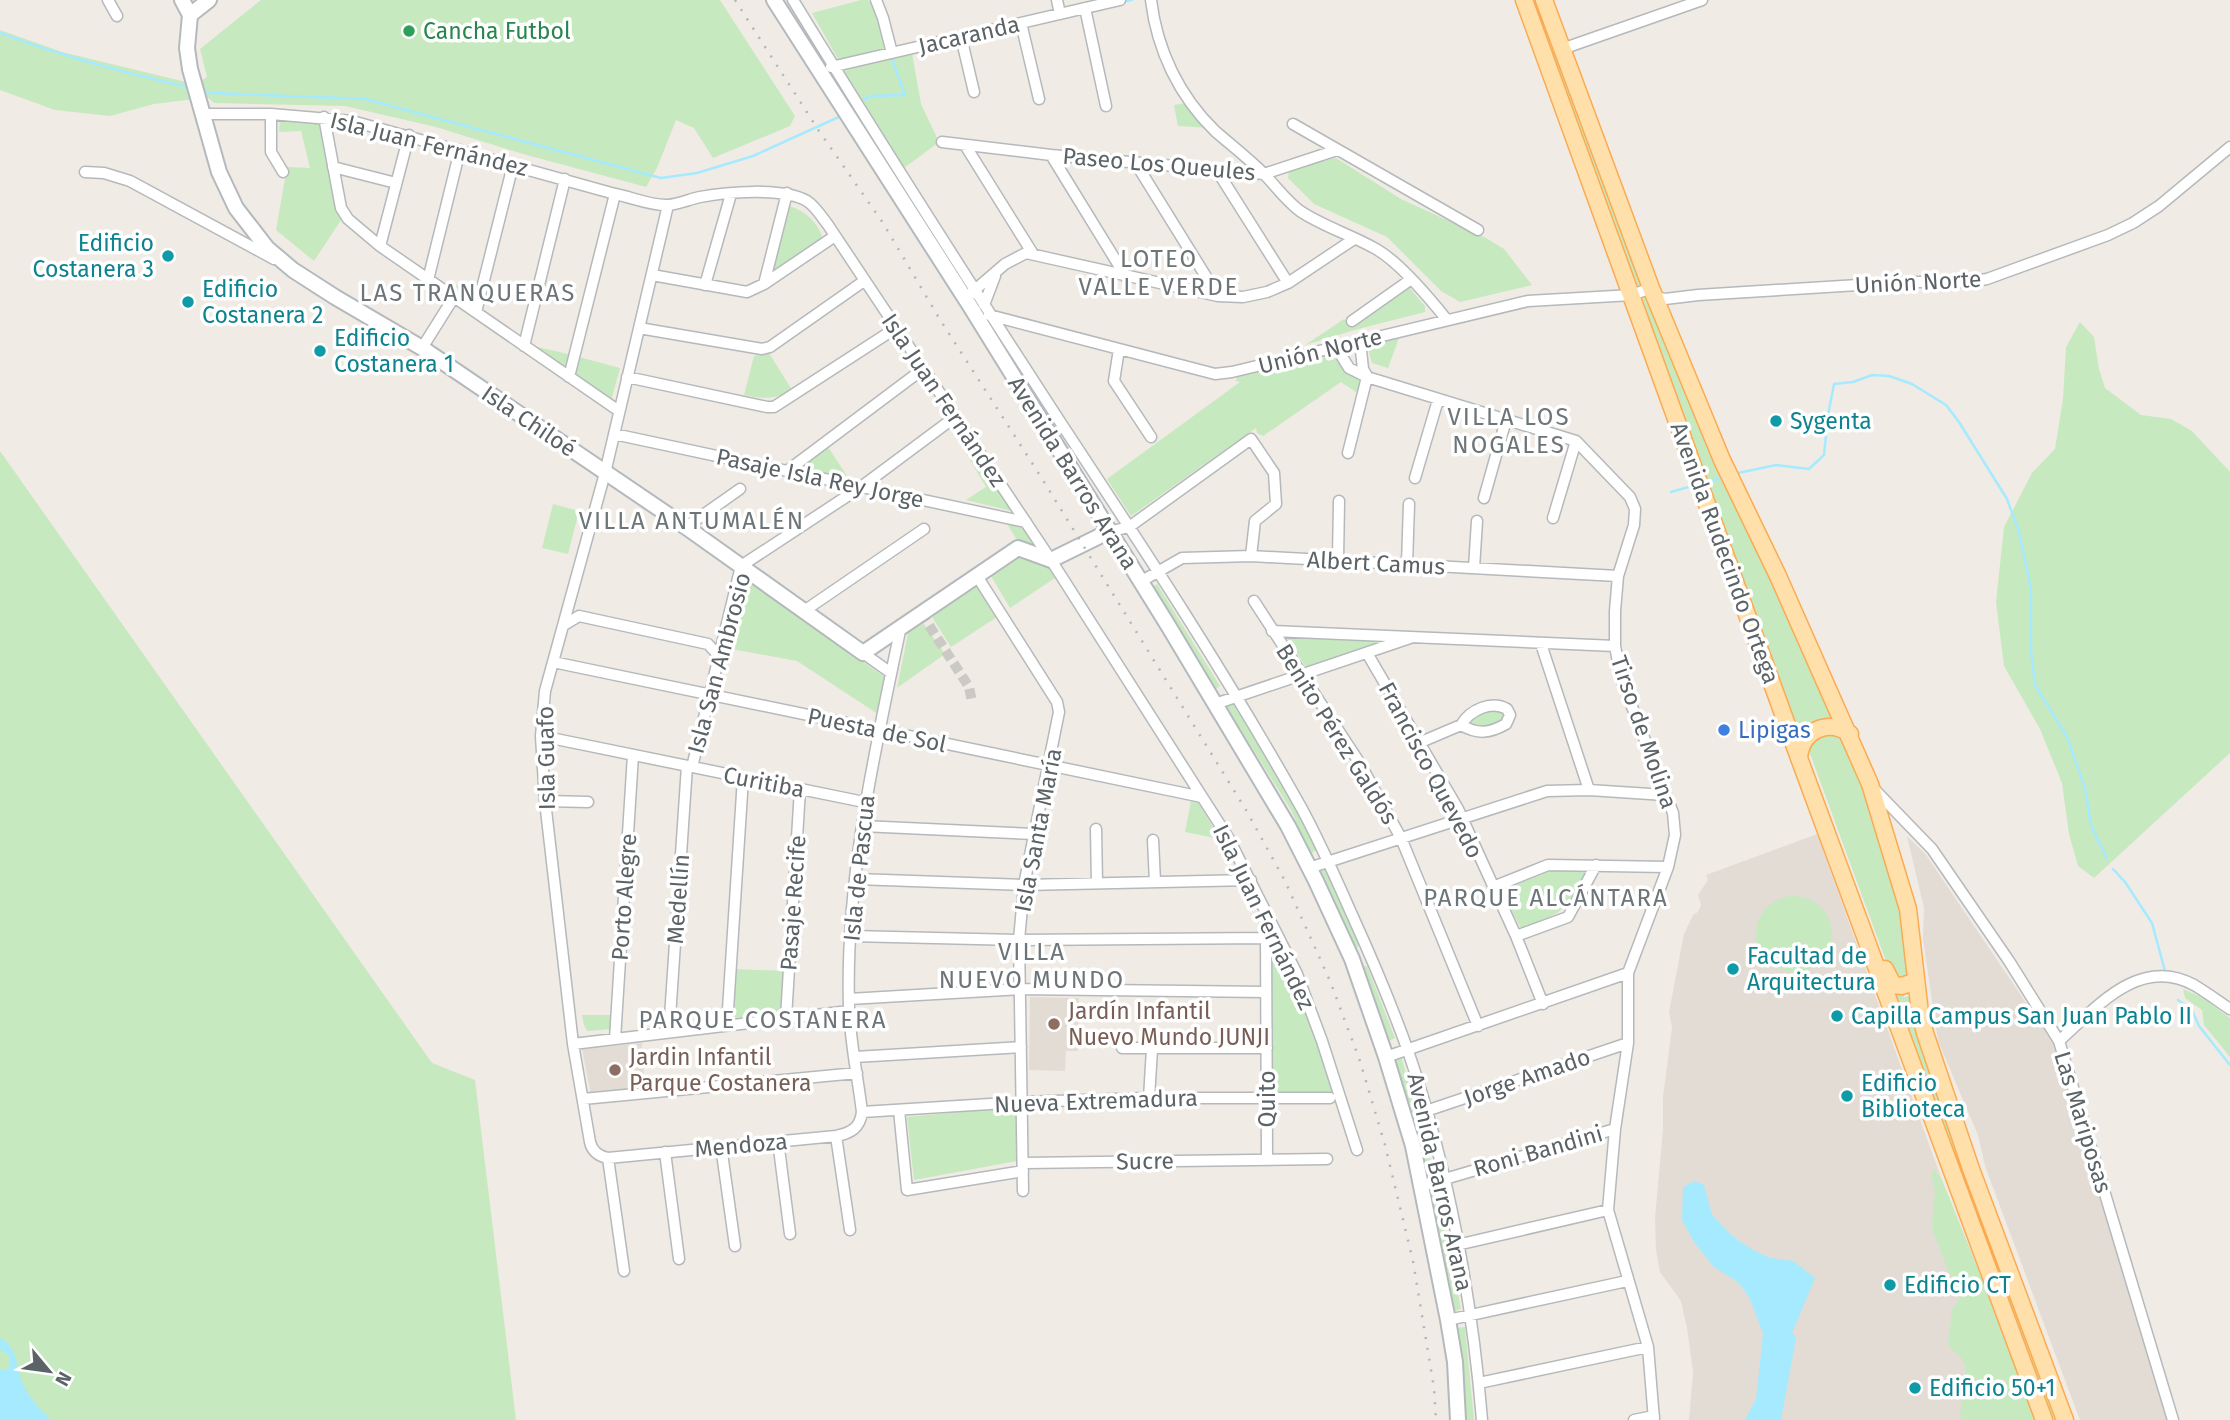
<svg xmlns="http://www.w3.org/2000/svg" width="2230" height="1420" font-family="'Fira Sans',sans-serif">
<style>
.education{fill:#e2dcd5}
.green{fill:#c7e9bf}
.water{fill:#a5eaff}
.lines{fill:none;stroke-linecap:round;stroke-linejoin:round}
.stream{stroke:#a5eaff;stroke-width:2.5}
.street-tunnel{stroke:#cbc9c4;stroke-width:10;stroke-dasharray:10 5;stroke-linecap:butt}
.street-casing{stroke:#b5b9bc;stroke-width:13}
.secondary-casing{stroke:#b3b9bd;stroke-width:18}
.primary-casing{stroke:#fcaa51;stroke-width:19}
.street{stroke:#fff;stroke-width:10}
.secondary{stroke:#fff;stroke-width:14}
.primary{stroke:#ffe0aa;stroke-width:16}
.rail{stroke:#b4b5b6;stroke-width:2.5;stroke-dasharray:2 9;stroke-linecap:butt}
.leisure-dot{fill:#2e9e5b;stroke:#fff;stroke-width:2.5}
.culture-dot{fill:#0f9aa8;stroke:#fff;stroke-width:2.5}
.shop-dot{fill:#3f7fe0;stroke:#fff;stroke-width:2.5}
.education-dot{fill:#8d6e63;stroke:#fff;stroke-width:2.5}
.labels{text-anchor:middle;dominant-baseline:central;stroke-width:7;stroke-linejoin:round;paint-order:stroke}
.leisure-label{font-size:23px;fill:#27864d;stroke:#fff;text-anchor:start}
.street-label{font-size:23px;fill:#5c6366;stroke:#fff}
.culture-label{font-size:23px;fill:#0d838f;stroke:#fff;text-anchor:start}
.shop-label{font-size:23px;fill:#366cbe;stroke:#fff;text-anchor:start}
.education-label{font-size:23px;fill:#785e54;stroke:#fff;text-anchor:start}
.neighbourhood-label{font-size:24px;letter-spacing:2px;fill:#6d7578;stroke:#fff}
</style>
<rect width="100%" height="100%" fill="#f0ebe4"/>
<path class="education" d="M 1817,834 L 1943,1183 L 2016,1363 L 2036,1420 L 1689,1420 L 1693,1372 L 1687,1328 L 1681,1301 L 1660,1272 L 1656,1250 L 1655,1218 L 1663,1129 L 1663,1097 L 1672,1027 L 1669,1012 L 1684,934 L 1693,915 L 1698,912 L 1701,905 L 1698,895 L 1708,880 L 1706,875 Z
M 1907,836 L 1926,855 L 2053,1043 L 2167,1420 L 2080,1420 L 1985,1166 L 1978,1135 L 1938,1041 L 1923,939 L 1924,908 Z
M 1030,997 L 1079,998 L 1078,1051 L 1066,1051 L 1065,1071 L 1029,1070 Z
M 642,1043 L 645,1091 L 591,1095 L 582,1049 Z"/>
<path class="green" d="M 261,0 L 720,0 L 795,116 L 790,126 L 713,158 L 694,128 L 676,120 L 657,168 L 646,187 L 523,154 L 436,127 L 345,106 L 214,103 L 207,97 L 202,80 L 207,77 L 200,49 Z
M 861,0 L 868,0 L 874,8 L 885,50 L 839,61 L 812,13 Z
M 0,30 L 62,52 L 190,83 L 194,99 L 154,104 L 110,116 L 55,110 L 0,90 Z
M 1545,46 L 1558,51 L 1620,211 L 1841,722 L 1798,740 L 1707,482 Z
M 912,53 L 921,104 L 939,142 L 904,168 L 843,71 Z
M 1187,103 L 1210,128 L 1178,126 L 1174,105 Z
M 280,118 L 323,120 L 345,214 L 314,261 L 276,230 L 287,167 L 310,168 L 301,131 L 279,132 Z
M 1336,158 L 1401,199 L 1486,238 L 1504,249 L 1532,285 L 1460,302 L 1441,291 L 1387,237 L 1314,204 L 1288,178 L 1289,171 L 1294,168 Z
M 787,206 C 805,209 818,223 823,239 L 775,274 L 772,273 Z
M 449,283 L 479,292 L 475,305 L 471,306 L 447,289 Z
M 1408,286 L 1425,306 L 1425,312 L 1358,329 L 1305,345 L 1344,319 L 1349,324 Z
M 2080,322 L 2094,337 L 2099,369 L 2105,388 L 2141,415 L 2171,419 L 2192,431 L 2230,472 L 2230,753 L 2094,878 L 2078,866 L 2069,834 L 2062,783 L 2040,729 L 2004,666 L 1996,602 L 2004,527 L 2032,473 L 2055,449 L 2063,399 L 2066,347 Z
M 1400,335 L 1388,368 L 1372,363 L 1368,348 L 1370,343 Z
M 529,345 L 572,355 L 565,370 Z
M 1333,351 L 1347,370 L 1364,381 L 1359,394 L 1341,382 L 1263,436 L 1257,433 L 1256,428 L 1131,516 L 1107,479 L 1240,382 L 1236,381 L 1238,374 Z
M 769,353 L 792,390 C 774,400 763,399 744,395 L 754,356 Z
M 579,357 L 620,368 L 611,401 L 575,375 Z
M 953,423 L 960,434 L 1012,511 L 966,500 L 986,487 L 950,426 Z
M 828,447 L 849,479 L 801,470 L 800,467 Z
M 0,451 L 432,1063 L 475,1080 L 516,1420 L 0,1420 Z
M 553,504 L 579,511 L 568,554 L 542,548 Z
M 1004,519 L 1025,526 L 1036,544 L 1033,548 L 1022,548 Z
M 1021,556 L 1049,561 L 1058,576 L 1010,608 L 991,576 Z
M 742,576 L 886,678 L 878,714 L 797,661 L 726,648 Z
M 1157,584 L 1220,686 L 1214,690 L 1151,588 Z
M 978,585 L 997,617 L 951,647 L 932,617 Z
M 923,623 L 945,654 L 897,688 L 908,633 Z
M 1286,637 L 1380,642 L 1307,669 Z
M 1233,702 L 1291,799 L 1317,849 L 1310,855 L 1291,810 L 1226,706 Z
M 1497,710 L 1506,714 L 1503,721 L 1480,729 L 1466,724 L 1477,713 Z
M 1827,734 L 1841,737 L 1845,744 L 1872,810 L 1898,893 L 1911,977 L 1893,980 L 1809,751 L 1813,742 Z
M 1191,801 L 1198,802 L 1220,839 L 1185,832 Z
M 1327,869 L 1361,943 L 1354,951 L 1318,872 Z
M 1550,871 L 1586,871 C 1563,913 1566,912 1521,928 L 1500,891 Z
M1756 934a38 38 0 1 1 76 0a38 38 0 1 1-76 0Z
M 1270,932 C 1305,977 1317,1040 1334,1093 L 1270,1093 Z
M 1357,966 L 1367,966 L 1395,1038 L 1387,1042 Z
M 734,969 L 786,971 L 782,1012 L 732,1018 Z
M 2183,989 L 2203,998 L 2230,1018 L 2230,1057 L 2204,1025 L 2202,1010 L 2185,998 Z
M 1892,991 L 1903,992 L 1904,997 L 1911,996 L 2059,1420 L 2049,1420 Z
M 582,1015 L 615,1015 L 614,1027 L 611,1029 L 587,1031 L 584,1025 Z
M 1401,1056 L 1433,1170 L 1423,1172 L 1393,1060 Z
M 1012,1107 L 1017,1114 L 1017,1161 L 914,1180 L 907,1117 Z
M 1934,1169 L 1942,1180 L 2016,1363 L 2036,1420 L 1961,1420 C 1957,1400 1975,1376 1960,1356 C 1956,1352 1951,1350 1948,1344 L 1952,1310 L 1962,1294 L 1964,1283 L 1958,1280 L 1953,1282 L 1933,1232 L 1932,1220 L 1935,1192 L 1931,1174 Z
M 1436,1189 L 1461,1309 L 1451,1312 L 1426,1193 Z
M 1465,1327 L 1474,1420 L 1466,1420 L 1454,1328 Z"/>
<path class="water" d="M 1695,1181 L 1704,1185 L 1712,1215 L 1730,1234 L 1751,1249 L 1770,1258 L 1793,1261 L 1815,1278 L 1792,1333 L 1796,1338 L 1781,1420 L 1745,1420 L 1756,1399 L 1763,1334 L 1750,1299 L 1739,1283 L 1713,1266 L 1694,1242 L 1682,1220 L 1683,1187 Z
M 0,1338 C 20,1348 15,1371 25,1388 C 31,1400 41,1410 51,1420 L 0,1420 L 0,1370 L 6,1370 L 10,1367 L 9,1356 L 0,1349 Z"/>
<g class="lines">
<path class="stream" d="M 1122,2 L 1132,0
M 0,33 C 62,56 124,73 188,87
M 201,90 L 212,93 L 365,99 L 661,178 L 697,173 L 753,156 L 841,116
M 861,102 L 869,96 L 905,95 L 891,56
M 1738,473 L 1776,465 L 1809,469 L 1824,455 L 1828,415 L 1834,384 L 1853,382 L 1872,375 L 1889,376 L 1912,384 L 1946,405 L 1959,422 L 2007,499 L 2019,532 L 2031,589 L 2031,651 L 2035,685 L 2067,737 L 2085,788 L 2091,825 L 2107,859
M 1707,482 L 1721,478
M 1671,492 L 1692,486
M 2113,869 L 2125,882 L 2152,923 L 2165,971
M 2178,1000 L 2192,1010 L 2199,1026 L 2230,1065"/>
<path class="street-tunnel" d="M 921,613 L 969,687 L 972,702"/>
<defs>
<path id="street" d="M 108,0 L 117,16
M 793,0 C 878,139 966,277 1055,414 C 1140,543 1226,673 1302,809 C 1321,844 1337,881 1353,917 C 1373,961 1392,1006 1408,1051 C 1448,1167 1472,1297 1482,1420
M 876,0 L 883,18 L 892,53
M 1057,0 L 1060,14
M 1151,0 C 1157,50 1179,96 1215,131 C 1231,145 1248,158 1263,173 C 1276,186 1285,200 1300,211 C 1324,227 1352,235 1376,249 C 1399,262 1431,300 1447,320
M 1085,8 L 1106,106
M 1021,23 L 1039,99
M 961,37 L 974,92
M 1562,49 L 1702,0
M 831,67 L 1120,0
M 203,114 L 271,114 L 352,121 L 615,194 C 631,197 652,206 668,205 C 679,204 690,199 700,197 C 726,192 784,187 807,201 C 815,206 822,217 828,225 L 1051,560 L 1229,839 L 1297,974 L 1322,1041 L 1357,1150
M 271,114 L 271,152 L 283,172
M 324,117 L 341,208 L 348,219 L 380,246 L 619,411
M 1293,124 L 1478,230
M 942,142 L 1051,155 L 1264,174 L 1337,150
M 965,145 L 1033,254
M 1051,155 L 1126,277
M 1135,162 L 1218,296
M 333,167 L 396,183
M 1216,169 L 1288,283
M 85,172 L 104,173 L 130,181 L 274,259
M 668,205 L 605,473 L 545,691 L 541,736 L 545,801 L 573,1044 L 590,1142 C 592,1151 598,1156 608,1158 L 836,1136 C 851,1133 860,1128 862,1112 C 858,1078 850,1042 849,1007 C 845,878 875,752 901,626
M 380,246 L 409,135
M 652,275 L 747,292 L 764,284 L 835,236
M 428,280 L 460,150
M 764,284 L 787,193
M 705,285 L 731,194
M 969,295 L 1005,264 L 1026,253 L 1218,296 L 1243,297 L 1267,292 L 1288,283 L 1354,239
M 1655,297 L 1665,299 L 1698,295 L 1906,282 L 1968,282 L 1987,279 L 2108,235 L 2133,223 L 2159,206 L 2230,147
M 984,305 L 995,276
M 476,312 L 513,165
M 989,315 L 1215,374 L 1232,372 L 1528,301 L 1632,295 L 1651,288
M 1352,321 L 1410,280
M 639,328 L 762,349 L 770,347 L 864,281
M 1360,341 L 1363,369 L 1367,376
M 524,346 L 565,179
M 1336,347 L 1349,368 L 1367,377 L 1576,441 L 1630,497 L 1635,509 L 1634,525 L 1618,576 L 1615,611 L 1615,646 L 1621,678 L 1673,813 L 1675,835 L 1668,867 L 1628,973 L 1628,1043 L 1615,1129 L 1608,1210 L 1648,1347 L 1654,1420
M 422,348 L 454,297
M 1119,349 L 1114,381 L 1151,437
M 569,377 L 615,194
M 627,377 L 767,407 L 774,407 L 896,328
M 614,434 L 1026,522
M 1348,453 L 1367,377
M 787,471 L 923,369
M 1415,478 L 1438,400
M 1484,498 L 1506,420
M 1553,518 L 1576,441
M 686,527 L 740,489
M 1108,532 L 1129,527 L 1251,439 L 1274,473 L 1276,504 L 1255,521 L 1251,556
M 1338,561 L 1339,501
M 1407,564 L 1409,504
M 1474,568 L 1477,521
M 977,576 L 1057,702 L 1059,712 L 1024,885 L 1019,940 L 1023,1191
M 1140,582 L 1182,558 L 1251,556 L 1618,576
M 1254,601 L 1359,762 L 1401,838 L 1478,1026
M 804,611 L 924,529
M 564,625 L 579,616 L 708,644 L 718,655
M 1272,631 L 1615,646
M 1541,644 L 1589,790
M 863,653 L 891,673
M 1367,653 L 1458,809 L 1516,936 L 1543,1004
M 553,662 L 1202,797
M 1215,704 L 1410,638
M 541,736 L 864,802
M 1421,742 L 1461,725 C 1478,735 1490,733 1506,724 L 1510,715 L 1507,709 C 1491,700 1470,710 1461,725
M 692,767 L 741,566 L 861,487 L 955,417
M 1874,789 L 1932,849 L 2009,961 L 2059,1041 L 2173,1420
M 545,801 L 588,802
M 862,826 L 1034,834
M 1096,829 L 1097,883
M 1153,840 L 1155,882
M 1309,868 L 1547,791 L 1589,790 L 1665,795
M 856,879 L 1024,885 L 1251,880
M 1493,887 L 1548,865 L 1668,867
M 1266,932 L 1267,1159
M 851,936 L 1019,940 L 1266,938
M 1516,936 L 1568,917 L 1596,865
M 849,999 L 1020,989 L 1266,992
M 786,1018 L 800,789
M 727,1025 L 743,778
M 669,1032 L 687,766
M 615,1039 L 633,755
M 2059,1041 C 2096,1008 2139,955 2194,985 C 2206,992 2218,1001 2230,1009
M 573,1044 L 849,1011
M 1122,1048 L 1267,1048
M 855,1057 L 1021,1047
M 1386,1057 L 1628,973
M 1149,1098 L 1152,1049
M 583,1099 L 857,1073
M 899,1110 L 907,1190 L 1023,1171
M 1426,1111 L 1628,1043
M 862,1112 L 1022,1102 L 1149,1098 L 1330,1098
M 836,1136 L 850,1230
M 778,1141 L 790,1234
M 721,1146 L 735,1246
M 665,1152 L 679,1259
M 608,1158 L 624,1271
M 1023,1163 L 1327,1159
M 1421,1186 L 1615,1129
M 1457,1245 L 1608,1210
M 1448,1320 L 1627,1281
M 1479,1383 L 1648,1347
M 1634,1420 L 1654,1416"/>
<path id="secondary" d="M 182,0 L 190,15 L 187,48 L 190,69 L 219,172 L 236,208 L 267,248 L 293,270 L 335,297 L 422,348 L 686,527 L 863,653 L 1018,548 L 1051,560 L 1108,532
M 774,0 L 970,306 L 1169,627 L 1288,826 L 1316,881 L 1352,959 L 1386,1057 L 1413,1146 L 1448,1320 L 1455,1362 L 1458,1420
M 190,15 L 209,0"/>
<path id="primary" d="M 1524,0 L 1799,758 L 2044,1420
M 1544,0 L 1651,288 L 1722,460 L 1778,576 L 1870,784 L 1908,909 L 1920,1013 L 1925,1033 L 1971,1169 L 2065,1420
M 1799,758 C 1801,731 1828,718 1850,734
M 1885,969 L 1893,985 L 1902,986 L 1916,981"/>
</defs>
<use href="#street" class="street-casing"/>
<use href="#secondary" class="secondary-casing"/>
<use href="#primary" class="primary-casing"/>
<use href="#street" class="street"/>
<use href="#secondary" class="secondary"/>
<use href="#primary" class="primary"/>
<path class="rail" d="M 735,0 L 819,131 L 883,223 L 939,318 L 1041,477 L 1246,810 L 1285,881 L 1330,981 L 1360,1061 L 1385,1145 L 1413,1261 L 1434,1388 L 1436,1420"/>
</g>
<circle class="leisure-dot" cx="409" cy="31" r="7"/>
<g class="culture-dot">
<circle cx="168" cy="256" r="7"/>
<circle cx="188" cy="302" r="7"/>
<circle cx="320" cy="351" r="7"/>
<circle cx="1776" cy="421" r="7"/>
<circle cx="1733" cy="969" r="7"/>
<circle cx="1837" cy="1016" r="7"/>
<circle cx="1847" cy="1096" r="7"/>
<circle cx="1890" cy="1285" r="7"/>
<circle cx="1915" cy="1388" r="7"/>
</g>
<circle class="shop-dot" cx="1724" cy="730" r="7"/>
<g class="education-dot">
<circle cx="1054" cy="1024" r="7"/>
<circle cx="615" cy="1070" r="7"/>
</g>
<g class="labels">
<g class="leisure-label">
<text x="423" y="31">Cancha Futbol</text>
</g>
<g class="street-label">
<text transform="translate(969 35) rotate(-13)">Jacaranda</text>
<text transform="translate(429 144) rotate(14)">Isla Juan Fernández</text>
<text transform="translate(1159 164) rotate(5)">Paseo Los Queules</text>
<text transform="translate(1918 282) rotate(-3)">Unión Norte</text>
<text transform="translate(1320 351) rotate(-14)">Unión Norte</text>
<text transform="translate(944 400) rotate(56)">Isla Juan Fernández</text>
<text transform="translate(529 421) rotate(34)">Isla Chiloé</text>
<text transform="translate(1073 473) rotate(58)">Avenida Barros Arana</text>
<text transform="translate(820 478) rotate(12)">Pasaje Isla Rey Jorge</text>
<text transform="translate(1725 553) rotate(70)">Avenida Rudecindo Ortega</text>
<text transform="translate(1376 563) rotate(3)">Albert Camus</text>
<text transform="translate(719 663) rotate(-75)">Isla San Ambrosio</text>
<text transform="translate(877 730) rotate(12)">Puesta de Sol</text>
<text transform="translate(1644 732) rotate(71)">Tirso de Molina</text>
<text transform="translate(1337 734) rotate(58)">Benito Pérez Galdós</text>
<text transform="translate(546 758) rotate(-91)">Isla Guafo</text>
<text transform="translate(1431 770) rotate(62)">Francisco Quevedo</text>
<text transform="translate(764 782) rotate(11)">Curitiba</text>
<text transform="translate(1038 830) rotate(-79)">Isla Santa María</text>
<text transform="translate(859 868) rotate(-84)">Isla de Pascua</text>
<text transform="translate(624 897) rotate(-86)">Porto Alegre</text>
<text transform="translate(678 899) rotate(-86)">Medellín</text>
<text transform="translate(793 903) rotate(-86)">Pasaje Recife</text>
<text transform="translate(1264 917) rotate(64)">Isla Juan Fernández</text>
<text transform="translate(1527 1077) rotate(-19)">Jorge Amado</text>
<text transform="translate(1267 1099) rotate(-90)">Quito</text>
<text transform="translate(1096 1101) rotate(-2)">Nueva Extremadura</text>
<text transform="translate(2083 1122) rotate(73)">Las Mariposas</text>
<text transform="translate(741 1145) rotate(-5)">Mendoza</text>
<text transform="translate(1538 1151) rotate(-16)">Roni Bandini</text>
<text transform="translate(1145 1161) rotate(-1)">Sucre</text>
<text transform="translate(1440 1182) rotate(77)">Avenida Barros Arana</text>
</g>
<g class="culture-label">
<text x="154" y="243" text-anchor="end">Edificio<tspan x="154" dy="26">Costanera 3</tspan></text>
<text x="202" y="289">Edificio<tspan x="202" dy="26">Costanera 2</tspan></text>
<text x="334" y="338">Edificio<tspan x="334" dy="26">Costanera 1</tspan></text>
<text x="1790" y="421">Sygenta</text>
<text x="1747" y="956">Facultad de<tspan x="1747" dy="26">Arquitectura</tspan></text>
<text x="1851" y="1016">Capilla Campus San Juan Pablo II</text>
<text x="1861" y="1083">Edificio<tspan x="1861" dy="26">Biblioteca</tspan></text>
<text x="1904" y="1285">Edificio CT</text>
<text x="1929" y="1388">Edificio 50+1</text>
</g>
<g class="shop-label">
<text x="1738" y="730">Lipigas</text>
</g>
<g class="education-label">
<text x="1068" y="1011">Jardín Infantil<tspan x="1068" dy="26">Nuevo Mundo JUNJI</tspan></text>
<text x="629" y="1057">Jardin Infantil<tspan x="629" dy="26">Parque Costanera</tspan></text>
</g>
<g class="neighbourhood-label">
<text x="1159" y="259">LOTEO<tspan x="1159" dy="28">VALLE VERDE</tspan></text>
<text x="468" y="293">LAS TRANQUERAS</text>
<text x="1509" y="417">VILLA LOS<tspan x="1509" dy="28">NOGALES</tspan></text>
<text x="692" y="521">VILLA ANTUMALÉN</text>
<text x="1546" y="898">PARQUE ALCÁNTARA</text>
<text x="1032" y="952">VILLA<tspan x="1032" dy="28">NUEVO MUNDO</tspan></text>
<text x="763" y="1020">PARQUE COSTANERA</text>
</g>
</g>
<g transform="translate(49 1371) rotate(119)" stroke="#ffffff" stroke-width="5" paint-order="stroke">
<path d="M0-5L12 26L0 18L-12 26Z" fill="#5c6366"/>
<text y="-10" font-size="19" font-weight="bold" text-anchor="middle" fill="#5c6366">N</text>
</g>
</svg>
